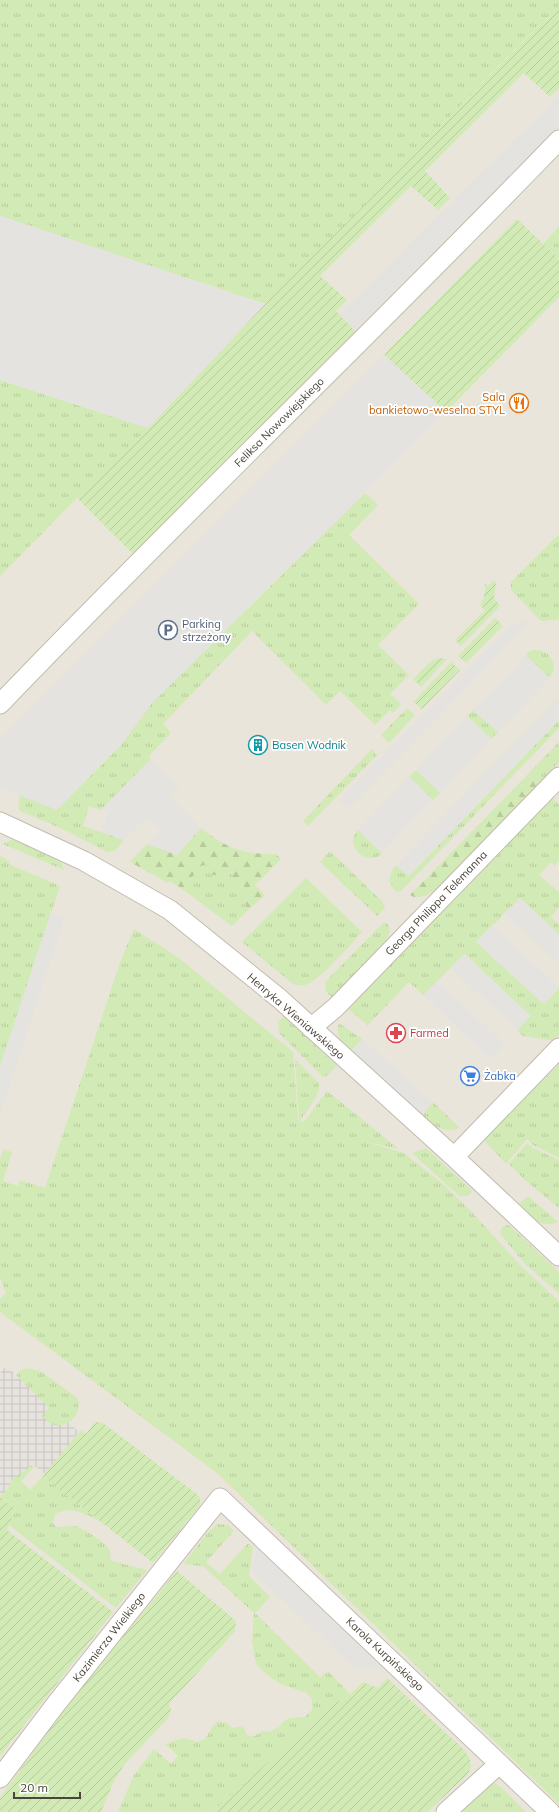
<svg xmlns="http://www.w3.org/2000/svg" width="559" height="1812" font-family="Mulish,sans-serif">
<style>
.residential{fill:#eae5da}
.industrial{fill:url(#industrial-grid)}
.grass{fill:url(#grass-tufts)}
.forest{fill:url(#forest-firs)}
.garden{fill:url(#garden-furrows)}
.parking{fill:#e5e3e0}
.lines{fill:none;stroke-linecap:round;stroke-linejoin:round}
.street-casing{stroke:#c2bbae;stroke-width:21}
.street{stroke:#fff;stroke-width:19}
.labels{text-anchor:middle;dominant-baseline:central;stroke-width:3.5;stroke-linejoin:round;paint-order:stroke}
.food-label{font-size:11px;fill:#c56008;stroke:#fff;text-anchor:end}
.street-label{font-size:11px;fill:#4b4439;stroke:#fff}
.service-label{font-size:11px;fill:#4e5e75;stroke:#fff;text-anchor:start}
.culture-label{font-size:11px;fill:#0d838f;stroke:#fff;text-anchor:start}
.health-label{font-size:11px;fill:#be3a42;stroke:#fff;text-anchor:start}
.shop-label{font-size:11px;fill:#366cbe;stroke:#fff;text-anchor:start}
</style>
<defs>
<pattern id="industrial-grid" width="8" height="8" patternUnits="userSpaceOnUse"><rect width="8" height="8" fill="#e6e2dd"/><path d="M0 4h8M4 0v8" fill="none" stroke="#c7c3be"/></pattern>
<pattern id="grass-tufts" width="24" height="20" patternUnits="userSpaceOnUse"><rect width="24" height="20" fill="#d2eab5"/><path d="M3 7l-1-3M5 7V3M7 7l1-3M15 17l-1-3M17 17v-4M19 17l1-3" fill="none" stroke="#b6ca9c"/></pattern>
<pattern id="forest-firs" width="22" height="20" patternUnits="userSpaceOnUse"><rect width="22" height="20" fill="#d2eab5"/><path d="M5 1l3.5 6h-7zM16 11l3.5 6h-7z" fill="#b6ca9c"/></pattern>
<pattern id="garden-furrows" width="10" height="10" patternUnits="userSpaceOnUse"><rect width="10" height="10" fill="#d2eab5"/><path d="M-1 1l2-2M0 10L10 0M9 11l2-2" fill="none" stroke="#b6ca9c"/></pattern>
</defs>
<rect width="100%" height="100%" fill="#f6f3ec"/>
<path class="residential" d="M 559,6 L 559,226 L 543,244 L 559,260 L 559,1812 L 0,1812 L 0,216 L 265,304 Z"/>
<path class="industrial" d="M 6,1366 L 79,1432 L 45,1474 L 35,1466 L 31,1467 L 11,1480 L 10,1486 L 0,1497 L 0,1373 Z"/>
<path class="grass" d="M 0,0 L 559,0 L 559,6 L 490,75 L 359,211 L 265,304 L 0,216 Z
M 559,226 L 559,259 L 543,244 Z
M 0,380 L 148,428 L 77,498 L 0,576 Z
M 365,493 L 378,505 L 349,535 L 419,604 L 378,645 L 409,675 L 390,694 L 401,704 L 393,713 L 390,710 L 375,725 L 340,691 L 326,705 L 252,631 L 163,724 L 171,733 L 149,756 L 151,759 L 101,810 L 89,806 L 83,826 L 124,840 L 115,851 L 107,852 L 65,830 L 20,811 L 18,808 L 20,795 L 57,809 L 121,745 L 152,703 Z
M 559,534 L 559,620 L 541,621 L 511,590 L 511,582 Z
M 533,650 C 550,649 559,664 550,678 L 526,656 L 528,652 Z
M 407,708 L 415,715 L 389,743 L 381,735 Z
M 473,710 L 498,732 L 491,739 L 467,716 Z
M 559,720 L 559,728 L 400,892 L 395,891 L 389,881 L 392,870 L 396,865 L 409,876 Z
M 559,742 L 559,762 L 539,783 L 528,774 Z
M 372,749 L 377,755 L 308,826 L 303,821 Z
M 416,770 L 441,793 L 433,800 L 409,777 Z
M 551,797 L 559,804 L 559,860 L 555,865 L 551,862 L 539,875 L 559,892 L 559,907 L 551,917 L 559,925 L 559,934 L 520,898 L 476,942 L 544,1004 L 559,988 L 559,1035 L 554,1041 L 523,1036 L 517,1030 L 530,1016 L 465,954 L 423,995 L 409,982 L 368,1025 L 348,1009 Z
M 358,830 L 382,853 C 368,869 342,845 358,830 Z
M 14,838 L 60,859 L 64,870 L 3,844 Z
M 330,851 L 383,902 L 385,908 L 377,916 L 320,862 Z
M 0,856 L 9,861 L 9,864 L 60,886 L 0,1066 Z
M 205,865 L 225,875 L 230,873 L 233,875 L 238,887 L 245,888 L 247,891 L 246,912 L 232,926 L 182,889 L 198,869 Z
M 306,878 L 362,932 C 352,943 317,983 305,985 C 300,986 296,985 292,983 L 242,942 Z
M 384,922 L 388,924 L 390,932 L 384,945 L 333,998 L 326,992 L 325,982 Z
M 134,929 L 179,958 L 293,1052 L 298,1120 L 299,1120 L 295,1059 L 319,1083 C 321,1096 307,1109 300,1121 L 304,1122 L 327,1091 L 399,1149 L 367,1142 L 404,1153 L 443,1184 L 468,1208 L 523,1268 L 559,1301 L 559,1804 L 217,1473 L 0,1312 L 0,1299 L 6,1293 L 0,1278 L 0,1159 L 4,1149 L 12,1152 L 3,1181 L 18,1186 L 20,1180 L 45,1188 L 121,960 Z
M 284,1016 L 337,1066 L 324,1078 L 279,1033 L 278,1022 Z
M 339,1023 L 362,1039 L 349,1053 C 342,1044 335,1035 339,1023 Z
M 559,1065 L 559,1158 L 533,1145 L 527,1139 L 506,1164 L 482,1138 Z
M 433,1102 L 459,1127 L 457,1129 C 443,1132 432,1126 421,1117 Z
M 527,1143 L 531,1147 L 559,1160 L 559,1208 L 526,1181 L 509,1164 Z
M 426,1148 L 473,1191 L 468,1196 L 459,1196 L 412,1153 Z
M 528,1196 L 558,1222 C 542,1229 531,1218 520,1207 L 520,1203 Z
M 506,1225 L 510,1226 L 559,1272 L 559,1294 L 525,1264 L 500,1234 L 502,1227 Z
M 27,1368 L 42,1372 L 76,1397 C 86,1412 67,1430 52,1424 C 48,1422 45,1419 42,1416 L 49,1408 L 16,1375 L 21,1370 Z
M 31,1466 L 35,1466 L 21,1481 L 30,1490 L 43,1476 L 100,1521 C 85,1514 71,1505 55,1514 L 53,1523 L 56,1527 C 63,1527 69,1525 75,1526 C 83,1528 105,1542 109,1549 C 111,1553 109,1557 112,1561 L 147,1570 L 116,1608 L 9,1525 L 15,1509 L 0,1497 L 10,1486 L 11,1480 Z
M 218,1524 L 228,1525 L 234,1531 L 206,1562 L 220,1574 L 248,1543 L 253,1547 L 249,1576 L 270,1597 L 255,1613 L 320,1677 L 328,1671 L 350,1694 L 341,1703 L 338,1700 L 212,1812 L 118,1812 L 134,1775 L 154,1749 L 171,1764 L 178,1756 L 165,1744 L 184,1738 L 198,1742 L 206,1738 L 212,1727 L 218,1721 L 227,1723 L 232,1728 L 242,1726 L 245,1730 L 246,1734 C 253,1739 256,1735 262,1731 L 269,1732 L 279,1727 L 283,1722 L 290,1718 L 305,1717 L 312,1710 L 312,1700 L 307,1693 L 280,1684 L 265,1673 L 256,1664 L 252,1641 L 254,1613 L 203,1566 L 183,1564 L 209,1531 Z
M 495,1783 L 501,1787 L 526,1812 L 460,1812 L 488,1785 Z"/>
<path class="forest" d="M 528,774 L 539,783 L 437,889 C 429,894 419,901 410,895 Z
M 201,828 C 225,848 245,855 276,854 L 281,859 L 255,885 L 265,895 L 246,912 L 247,891 L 245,888 C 236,887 231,884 233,875 L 230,873 C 222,876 217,877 209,873 L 208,868 L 205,865 L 201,866 L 182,889 L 170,881 L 168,883 L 130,862 L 147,844 L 177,855 Z"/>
<path class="garden" d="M 559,6 L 559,90 L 558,89 L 550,97 L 524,73 L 425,171 L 450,198 L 438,210 L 411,186 L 320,276 L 347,300 L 336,311 L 359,335 L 136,557 L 77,498 L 148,428 L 282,286 L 359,211 L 490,75 Z
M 517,219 L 559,259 L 559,297 L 446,412 L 384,355 Z
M 494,580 L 496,583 L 494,598 L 500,606 L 461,646 L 455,640 L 485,610 L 480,605 L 484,597 L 485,584 L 488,586 Z
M 495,618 L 503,626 L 466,663 L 458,656 Z
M 438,658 L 447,659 L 421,687 L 413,679 L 429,663 Z
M 451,662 L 460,670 L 422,709 L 413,702 Z
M 98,1422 L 103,1423 L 198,1495 C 201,1500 201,1503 198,1508 L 153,1563 L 43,1476 L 81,1430 L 86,1434 L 94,1423 Z
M 0,1497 L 15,1509 L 7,1530 L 113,1612 L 0,1756 Z
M 177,1571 L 236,1621 L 235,1631 L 169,1704 L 171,1710 L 168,1718 L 124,1765 L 113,1783 L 101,1812 L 0,1812 L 0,1798 L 68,1704 Z
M 387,1678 L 463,1749 C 471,1758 474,1765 467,1775 L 427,1812 L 212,1812 L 338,1700 L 342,1702 L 363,1682 L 378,1688 Z"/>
<path class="parking" d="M 559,95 L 559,140 L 359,335 L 339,314 Z
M 0,216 L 265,304 L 148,428 L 0,380 Z
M 384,355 L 446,412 L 152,703 L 121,745 L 57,810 L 0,788 L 0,739 Z
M 524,621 L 530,622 L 434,722 L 349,808 L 339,800 L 508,628 L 514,624 Z
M 526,656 L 550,678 L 498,732 L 473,710 Z
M 559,696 L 559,720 L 409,876 L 396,865 Z
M 467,716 L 491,739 L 441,793 L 416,770 Z
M 151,759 L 179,786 L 169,796 L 201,828 L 177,855 L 147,844 L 161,830 L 147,817 L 124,840 L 102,832 L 108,812 L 101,810 Z
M 409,777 L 433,800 L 382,853 L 358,830 Z
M 520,898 L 559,934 L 559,964 L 504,913 Z
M 51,912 L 65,917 L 0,1115 L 0,1067 Z
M 492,925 L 559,987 L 544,1004 L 476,942 Z
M 464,954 L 531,1016 L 517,1030 L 450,968 Z
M 438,981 L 505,1044 L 490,1059 L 423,995 Z
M 362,1039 L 433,1102 L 421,1117 L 349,1053 Z
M 256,1546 L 384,1669 L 356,1670 L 252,1571 Z"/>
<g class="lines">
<defs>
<path id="street" d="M 0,704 C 183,513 375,331 559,140
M 0,822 L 84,861 L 170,910 L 280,999 L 454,1157 L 559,1256
M 311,1028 L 336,1007 L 559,777
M 454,1157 L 559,1048
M 0,1778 L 56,1704 L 220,1498 L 550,1812
M 446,1812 L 499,1764"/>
</defs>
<use href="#street" class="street-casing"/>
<use href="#street" class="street"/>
</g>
<defs>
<symbol id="restaurant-ring" viewBox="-11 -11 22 22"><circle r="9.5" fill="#fff" stroke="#e8710a" stroke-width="1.5"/><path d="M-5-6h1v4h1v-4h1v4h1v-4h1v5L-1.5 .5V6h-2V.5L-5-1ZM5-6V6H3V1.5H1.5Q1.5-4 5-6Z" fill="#e8710a"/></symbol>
<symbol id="parking-ring" viewBox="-11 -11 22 22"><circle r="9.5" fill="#fff" stroke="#5c6f8a" stroke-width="1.5"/><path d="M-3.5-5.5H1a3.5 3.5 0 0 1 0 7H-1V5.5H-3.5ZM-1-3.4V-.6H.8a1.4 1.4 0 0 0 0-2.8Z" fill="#5c6f8a"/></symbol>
<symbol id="building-ring" viewBox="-11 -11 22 22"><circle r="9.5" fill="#fff" stroke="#0f9aa8" stroke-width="1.5"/><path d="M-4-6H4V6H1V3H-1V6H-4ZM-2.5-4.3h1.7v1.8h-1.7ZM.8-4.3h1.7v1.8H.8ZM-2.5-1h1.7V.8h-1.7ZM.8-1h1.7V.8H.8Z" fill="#0f9aa8"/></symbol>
<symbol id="pharmacy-ring" viewBox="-11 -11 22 22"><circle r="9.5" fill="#fff" stroke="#e0444e" stroke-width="1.5"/><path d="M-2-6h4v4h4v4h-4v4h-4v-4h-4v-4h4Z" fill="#e0444e"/></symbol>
<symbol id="supermarket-ring" viewBox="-11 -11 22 22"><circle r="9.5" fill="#fff" stroke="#3f7fe0" stroke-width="1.5"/><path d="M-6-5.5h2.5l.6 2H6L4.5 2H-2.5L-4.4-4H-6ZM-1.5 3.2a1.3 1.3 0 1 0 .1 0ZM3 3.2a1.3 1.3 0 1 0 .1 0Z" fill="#3f7fe0"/></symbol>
</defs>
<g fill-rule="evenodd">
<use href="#restaurant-ring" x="508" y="392" width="22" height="22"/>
<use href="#parking-ring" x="157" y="619" width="22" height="22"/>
<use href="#building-ring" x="247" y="734" width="22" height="22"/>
<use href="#pharmacy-ring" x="385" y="1022" width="22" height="22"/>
<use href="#supermarket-ring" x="459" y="1065" width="22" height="22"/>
</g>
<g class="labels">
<g class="food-label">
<text x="505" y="397">Sala<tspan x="505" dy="13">bankietowo-weselna STYL</tspan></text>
</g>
<g class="street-label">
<text transform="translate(279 422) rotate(-45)">Feliksa Nowowiejskiego</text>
<text transform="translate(436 903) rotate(-46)">Georga Philippa Telemanna</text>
<text transform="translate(296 1016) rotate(41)">Henryka Wieniawskiego</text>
<text transform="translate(109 1637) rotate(-52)">Kazimierza Wielkiego</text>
<text transform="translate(385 1654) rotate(43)">Karola Kurpińskiego</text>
</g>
<g class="service-label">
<text x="182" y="624">Parking<tspan x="182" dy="13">strzeżony</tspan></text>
</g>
<g class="culture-label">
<text x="272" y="745">Basen Wodnik</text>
</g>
<g class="health-label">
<text x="410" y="1033">Farmed</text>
</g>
<g class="shop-label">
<text x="484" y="1076">Żabka</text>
</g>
</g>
<path d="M14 1792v6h66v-6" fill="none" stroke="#4b4439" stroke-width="2"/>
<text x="20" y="1792" font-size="12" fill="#4b4439" stroke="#ffffff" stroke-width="3" paint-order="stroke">20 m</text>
</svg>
